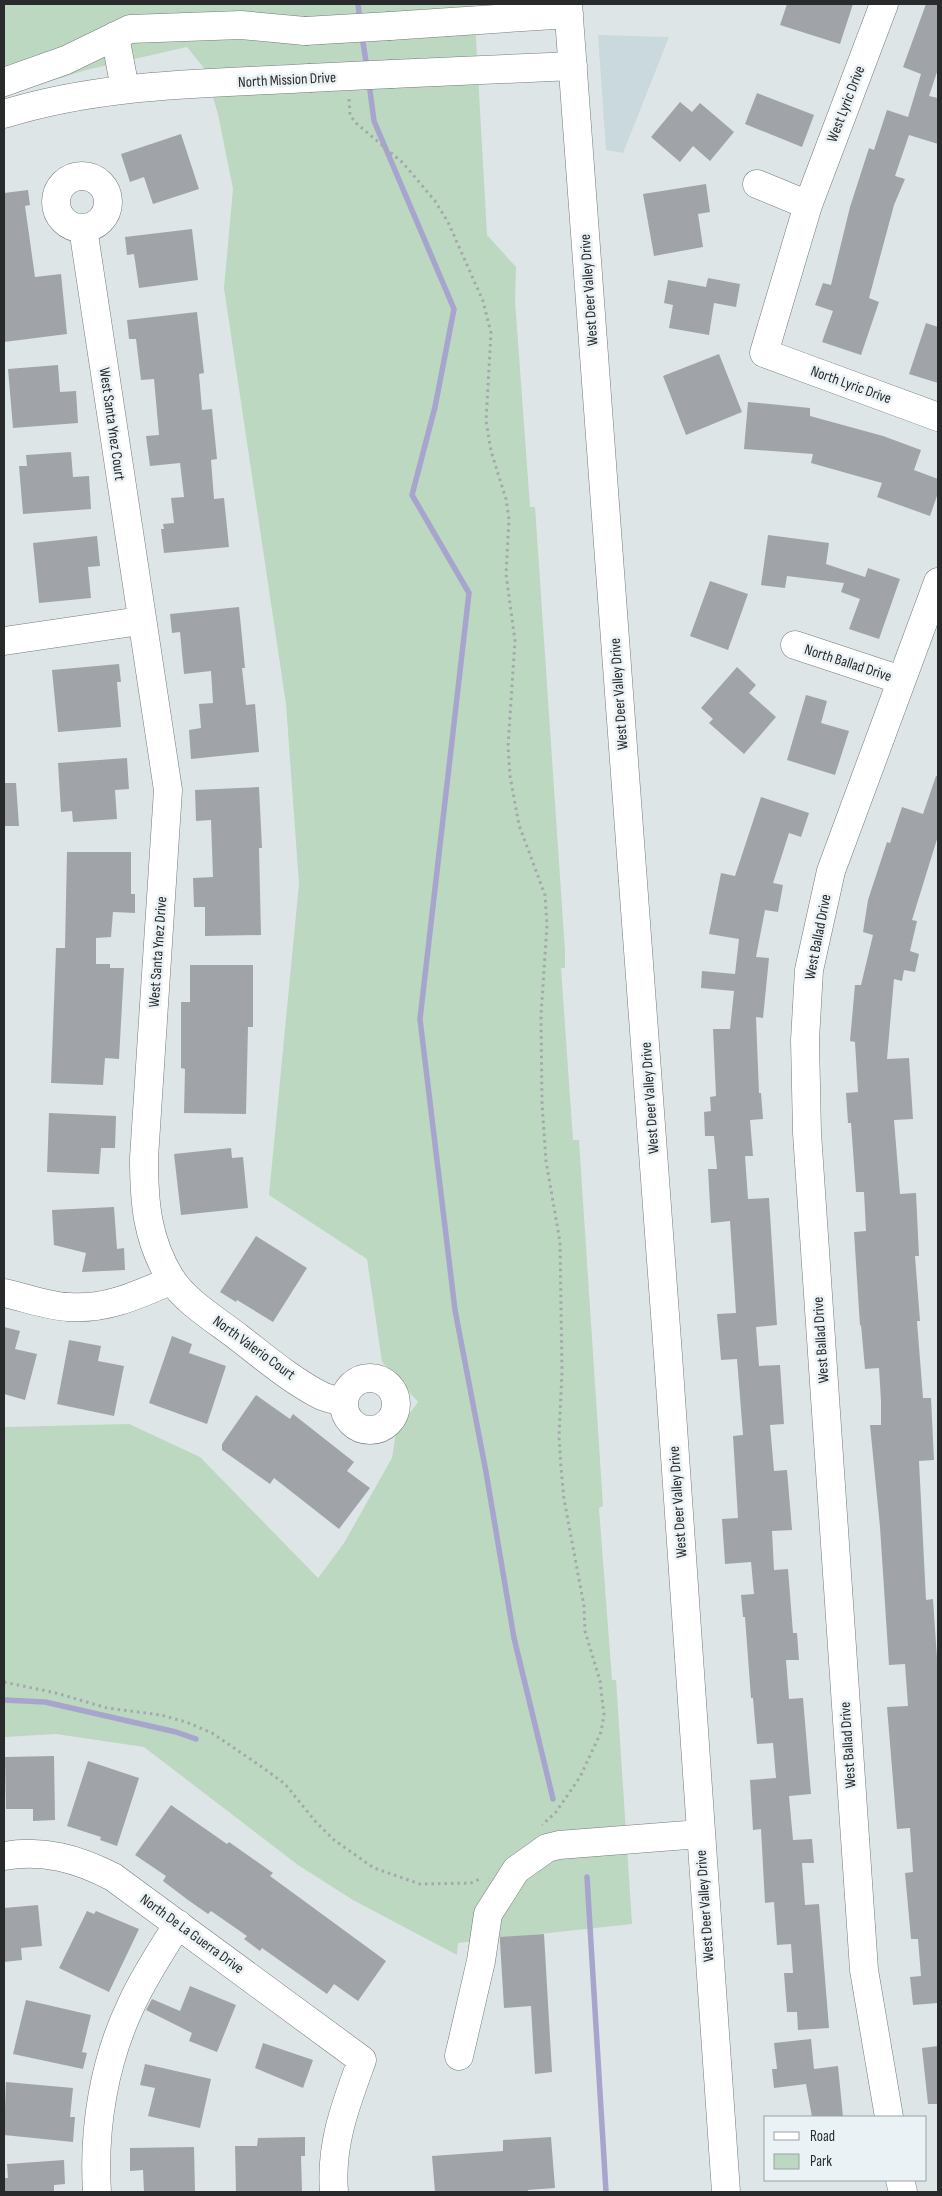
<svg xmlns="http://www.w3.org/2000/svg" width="942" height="2196" font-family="'Sofia Sans Condensed',sans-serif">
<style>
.built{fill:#c9d9de}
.green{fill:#bdd8c0}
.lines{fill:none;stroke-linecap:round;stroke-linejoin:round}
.stream{stroke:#a7a5cd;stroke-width:5.5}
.building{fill:#a0a4a9}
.minor-casing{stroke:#747b7d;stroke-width:29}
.path{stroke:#a3a9ab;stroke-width:3;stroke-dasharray:2.5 4;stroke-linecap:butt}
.minor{stroke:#fff;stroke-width:28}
.minor-bridge-casing{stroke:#747b7d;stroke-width:29;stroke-linecap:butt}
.minor-bridge{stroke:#fff;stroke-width:28}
.labels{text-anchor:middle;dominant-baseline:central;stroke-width:5;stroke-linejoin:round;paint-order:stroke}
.street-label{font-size:15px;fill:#282a2b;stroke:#eaf2f5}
</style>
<rect width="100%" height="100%" fill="#dde5e7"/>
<path class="built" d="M 598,35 L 669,37 L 623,153 L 606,150 Z"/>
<path class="green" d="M 4,4 L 474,4 L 487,235 L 516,267 L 515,301 L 530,507 L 535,507 L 565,951 L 565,968 L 561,968 L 573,1140 L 579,1140 L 603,1506 L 599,1508 L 612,1680 L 616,1680 L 632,1924 L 458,1943 L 457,1955 L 353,1900 L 298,1865 L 144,1747 L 56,1734 L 4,1737 L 4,1427 L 129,1424 L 200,1457 L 318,1578 L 344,1543 L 392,1458 L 396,1432 L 418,1402 L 382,1362 L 367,1259 L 269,1195 L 299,884 L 286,704 L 224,288 L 233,189 L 218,114 L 204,68 L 187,47 L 86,70 L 4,96 Z"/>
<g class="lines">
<path class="stream" d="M 358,4 L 360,21
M 362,36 L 367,68
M 369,83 L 374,121 L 454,309 L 435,407 L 412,495 L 469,593 L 420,1019 L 455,1310 L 486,1472 L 514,1638 L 553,1799
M 4,1700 L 45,1702 L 176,1732 L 196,1739
M 587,1877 L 606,2192"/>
</g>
<path class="building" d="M 787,4 L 853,4 L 840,44 L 780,25 Z
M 926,4 L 938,4 L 938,69 L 929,96 L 938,98 L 938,144 L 909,135 L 895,176 L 905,179 L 894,205 L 869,298 L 879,302 L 861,355 L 822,342 L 833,311 L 815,305 L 823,283 L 831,285 L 850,207 L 869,148 L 874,150 L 887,110 L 908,117 L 921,74 L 903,67 Z
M 757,93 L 814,115 L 802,147 L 745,124 Z
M 680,102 L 692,112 L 700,103 L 734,132 L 710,161 L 693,146 L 680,162 L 651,137 Z
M 181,134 L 199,189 L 153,204 L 144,177 L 130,182 L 121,154 Z
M 706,184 L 710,212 L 698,214 L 703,247 L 654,256 L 643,194 Z
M 28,190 L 30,205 L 25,206 L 35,277 L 61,274 L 67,334 L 4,342 L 4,193 Z
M 192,229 L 198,280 L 139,288 L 134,254 L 127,255 L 125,237 Z
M 708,278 L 740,284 L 736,307 L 714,303 L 709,335 L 669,328 L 673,305 L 664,303 L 668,280 L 706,287 Z
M 197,312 L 204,373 L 199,374 L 202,410 L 212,409 L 217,459 L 211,460 L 214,499 L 224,498 L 229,547 L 164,553 L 161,529 L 164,529 L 163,524 L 174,523 L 171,498 L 184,497 L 180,463 L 150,466 L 146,436 L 159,435 L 154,379 L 141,380 L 136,339 L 129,339 L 127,320 Z
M 926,323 L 938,327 L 938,383 L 909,374 Z
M 719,354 L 742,412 L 686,435 L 663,376 Z
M 58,365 L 60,392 L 76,391 L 78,423 L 13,428 L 8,369 Z
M 748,402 L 810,408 L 810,416 L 883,436 L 921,450 L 914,470 L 938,479 L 938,493 L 930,516 L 877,497 L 882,483 L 811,463 L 813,454 L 744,449 Z
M 71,452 L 73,477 L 89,476 L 91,509 L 23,514 L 19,466 L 27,466 L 26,455 Z
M 768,535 L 829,543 L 826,564 L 865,577 L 868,568 L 900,579 L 879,639 L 849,629 L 860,599 L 841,592 L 844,583 L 787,576 L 785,588 L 761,585 Z
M 97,536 L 100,566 L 88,567 L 91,598 L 39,603 L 33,543 Z
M 710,581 L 748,594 L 728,650 L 690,636 Z
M 239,607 L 245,668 L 242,668 L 246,705 L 255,704 L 259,752 L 191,759 L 189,730 L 201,728 L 199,704 L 213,703 L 211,671 L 184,674 L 180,632 L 172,633 L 170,614 Z
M 119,664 L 121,682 L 117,682 L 121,727 L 58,732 L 52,670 Z
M 737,667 L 756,685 L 749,693 L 776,717 L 744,754 L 709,723 L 713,719 L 701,708 Z
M 806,695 L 827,701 L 821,723 L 849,731 L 835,775 L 787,760 Z
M 127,758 L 129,789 L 115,790 L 117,819 L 73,822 L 72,811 L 61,812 L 58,763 Z
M 936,776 L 938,776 L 938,836 L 912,920 L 917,921 L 910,951 L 919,954 L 915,972 L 904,970 L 902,981 L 894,979 L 887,1059 L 909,1058 L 913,1119 L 894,1120 L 900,1194 L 916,1193 L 919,1256 L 915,1256 L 920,1321 L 917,1321 L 923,1398 L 931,1398 L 934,1460 L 919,1461 L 926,1600 L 933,1599 L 938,1673 L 938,2003 L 913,2005 L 910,1977 L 921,1976 L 918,1939 L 911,1939 L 905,1873 L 913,1872 L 910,1828 L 897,1829 L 887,1707 L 908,1706 L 905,1664 L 889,1665 L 880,1527 L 870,1425 L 881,1425 L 881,1401 L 879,1368 L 865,1369 L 861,1325 L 860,1326 L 854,1232 L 866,1231 L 864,1192 L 856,1192 L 851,1123 L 848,1123 L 846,1093 L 858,1092 L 855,1042 L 850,1041 L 855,985 L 861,985 L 873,935 L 863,932 L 868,900 L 887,842 L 890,843 L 902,807 L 923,814 Z
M 4,783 L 16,783 L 19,826 L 4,826 Z
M 259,787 L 262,848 L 259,848 L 261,935 L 205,936 L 205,907 L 194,907 L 193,878 L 213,877 L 211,820 L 196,821 L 195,790 Z
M 761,797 L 809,813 L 801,837 L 789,833 L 773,883 L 783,885 L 778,912 L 765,910 L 756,957 L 769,958 L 763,1018 L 756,1017 L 759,1093 L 761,1093 L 763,1119 L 750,1120 L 753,1156 L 745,1156 L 748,1199 L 769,1198 L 777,1325 L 756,1327 L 759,1366 L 780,1365 L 784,1424 L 770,1425 L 774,1471 L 787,1470 L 792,1530 L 772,1531 L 774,1570 L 788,1569 L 793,1633 L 797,1633 L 799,1660 L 786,1660 L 789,1699 L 803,1698 L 811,1794 L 789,1796 L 793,1840 L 812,1839 L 814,1863 L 802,1863 L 805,1905 L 819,1904 L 829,2028 L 798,2030 L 797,2012 L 787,2012 L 784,1973 L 793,1973 L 791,1944 L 777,1945 L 774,1902 L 765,1903 L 761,1829 L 753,1830 L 750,1780 L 776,1778 L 773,1743 L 757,1744 L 753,1698 L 751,1698 L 745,1617 L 743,1617 L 741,1595 L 754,1594 L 751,1562 L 725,1564 L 722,1519 L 738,1518 L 733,1436 L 743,1435 L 737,1359 L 721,1360 L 717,1314 L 736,1313 L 730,1221 L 711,1223 L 708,1169 L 717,1169 L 714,1136 L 705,1136 L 704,1112 L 711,1111 L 710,1097 L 716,1096 L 713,1029 L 730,1029 L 734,991 L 701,988 L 702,971 L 735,974 L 739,939 L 709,934 L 721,873 L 735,876 Z
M 67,852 L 131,852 L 131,894 L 135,894 L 135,913 L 113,912 L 111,937 L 96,938 L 96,964 L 110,964 L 110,968 L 124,968 L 119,1059 L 105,1058 L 103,1085 L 51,1083 L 56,948 L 65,948 Z
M 190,965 L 253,965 L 253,1027 L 248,1027 L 246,1114 L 184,1113 L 185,1069 L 181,1068 L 181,1002 L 190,1002 Z
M 49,1113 L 116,1116 L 115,1148 L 101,1148 L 99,1174 L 47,1172 Z
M 231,1148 L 232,1158 L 243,1157 L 248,1208 L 181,1215 L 174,1154 Z
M 114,1207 L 117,1249 L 124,1248 L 125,1270 L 82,1272 L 86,1253 L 54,1245 L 52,1210 Z
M 256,1236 L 307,1268 L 273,1322 L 237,1300 L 236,1302 L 220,1292 Z
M 4,1327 L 20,1331 L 15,1349 L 37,1354 L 25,1400 L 4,1394 Z
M 172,1336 L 192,1344 L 189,1353 L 226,1366 L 207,1424 L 149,1403 Z
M 69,1340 L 101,1346 L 98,1361 L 124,1366 L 114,1416 L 57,1404 Z
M 256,1395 L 290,1419 L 293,1414 L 354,1462 L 347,1471 L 370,1488 L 339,1529 L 274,1478 L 270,1484 L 222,1450 L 222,1444 Z
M 54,1756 L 55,1820 L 33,1821 L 33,1809 L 6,1809 L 5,1757 Z
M 88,1761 L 139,1778 L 117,1846 L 100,1840 L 101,1837 L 67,1826 Z
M 171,1805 L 227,1844 L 229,1842 L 273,1873 L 270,1876 L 386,1961 L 358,2001 L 334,1984 L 327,1994 L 262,1948 L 260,1951 L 244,1939 L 247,1936 L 211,1911 L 208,1914 L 188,1900 L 163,1881 L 166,1876 L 135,1855 Z
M 38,1905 L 42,1946 L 21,1948 L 22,1960 L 4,1962 L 4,1908 Z
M 87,1911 L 94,1914 L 96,1911 L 139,1929 L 109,1992 L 59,1968 Z
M 544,1934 L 552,2072 L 535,2074 L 531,2006 L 504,2008 L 500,1942 L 500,1937 Z
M 190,1986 L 236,2005 L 217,2052 L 189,2041 L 192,2033 L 146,2010 L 152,1999 L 180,2011 Z
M 26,2000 L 91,2015 L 82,2052 L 87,2053 L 83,2069 L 13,2054 Z
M 811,2039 L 814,2069 L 838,2066 L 843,2117 L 812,2117 L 806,2084 L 774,2088 L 772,2069 L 777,2069 L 774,2043 Z
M 263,2043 L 313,2060 L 303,2088 L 255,2068 Z
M 938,2046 L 938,2104 L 928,2104 L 922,2048 Z
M 145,2064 L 211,2079 L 200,2128 L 148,2116 L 155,2088 L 140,2085 Z
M 6,2082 L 73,2088 L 70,2117 L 75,2117 L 73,2142 L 4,2135 Z
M 305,2137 L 305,2156 L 301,2156 L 302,2192 L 236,2192 L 235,2146 L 257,2146 L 258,2138 Z
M 551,2137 L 555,2188 L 528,2190 L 528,2192 L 435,2192 L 432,2156 L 503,2151 L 503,2140 Z
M 194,2147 L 195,2192 L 144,2192 L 143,2170 L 130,2171 L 130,2148 Z
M 64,2160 L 65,2184 L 54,2185 L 54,2192 L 4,2192 L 4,2178 L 8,2178 L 7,2164 Z"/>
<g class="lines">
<defs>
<path id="minor" d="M 568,4 L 668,1355 L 726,2192
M 884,4 L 808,205 L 764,353 L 938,417
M 390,26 L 569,14
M 115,36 L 125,89
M 392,74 L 573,66
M 4,82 L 66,60 L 130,29 L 241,25 L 305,31
M 4,114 C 103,83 206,84 309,78
M56 202a26 26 0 1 1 52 0a26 26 0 1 1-52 0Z
M 757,184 L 808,205
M 83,228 L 168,790 L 144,1158 C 144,1203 147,1240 171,1279 C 186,1302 216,1320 238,1337 C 264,1357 292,1381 322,1396 C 329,1399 337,1400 344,1402
M 4,641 L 140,621
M 795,645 L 901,680
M 4,1293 C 24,1297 47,1306 68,1307 C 106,1310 138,1295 172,1280
M344 1404a26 26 0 1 1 52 0a26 26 0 1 1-52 0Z
M 4,1856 C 44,1849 78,1859 113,1877 L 362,2060 C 346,2104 330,2144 334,2192
M 459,2056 L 481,1961 L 488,1914 L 516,1870 L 547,1848 L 559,1845 L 700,1834
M 889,2117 L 864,1970 L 807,1133 L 805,1040 L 809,970 L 831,871 L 938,582
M 900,2180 L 903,2192
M 97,2192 C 93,2128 104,2061 132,2003 C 145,1975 162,1950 178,1924"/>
</defs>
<use href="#minor" class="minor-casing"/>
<path class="path" d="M 349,99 L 350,115 L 356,123 L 403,163 L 435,201 L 448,222 L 483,301 L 491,333 L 486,421 L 491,451 L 506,499 L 509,519 L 506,574 L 515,641 L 508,746 L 510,776 L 519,825 L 545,895 L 547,925 L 541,1015 L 542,1104 L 546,1161 L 560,1242 L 562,1372 L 559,1436 L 561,1468 L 564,1499 L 584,1606 L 585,1631 L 600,1681 L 604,1715 L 601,1732 L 580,1777 L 556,1812 L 542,1825
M 4,1682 L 56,1693 L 107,1708 L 161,1715 L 186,1722 L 212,1733 L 262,1767 L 285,1784 L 315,1821 L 334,1840 L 374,1868 L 420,1884 L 471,1883 L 482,1878"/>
<use href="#minor" class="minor"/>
<defs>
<path id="minor-bridge" d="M 305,31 L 390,26
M 309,78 L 392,74"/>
</defs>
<use href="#minor-bridge" class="minor-bridge-casing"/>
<use href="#minor-bridge" class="minor-bridge"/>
</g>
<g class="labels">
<g class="street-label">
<text transform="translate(287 80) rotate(-3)">North Mission Drive</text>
<text transform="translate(846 104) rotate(-69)">West Lyric Drive</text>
<text transform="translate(589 290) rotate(-94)">West Deer Valley Drive</text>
<text transform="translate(851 385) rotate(20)">North Lyric Drive</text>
<text transform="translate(112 424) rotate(82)">West Santa Ynez Court</text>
<text transform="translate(848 663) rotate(18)">North Ballad Drive</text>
<text transform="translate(619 694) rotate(-94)">West Deer Valley Drive</text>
<text transform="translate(818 937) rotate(-79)">West Ballad Drive</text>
<text transform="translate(158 952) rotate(-86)">West Santa Ynez Drive</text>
<text transform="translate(650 1098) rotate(-94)">West Deer Valley Drive</text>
<text transform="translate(821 1340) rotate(-94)">West Ballad Drive</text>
<text transform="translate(254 1348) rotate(36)">North Valerio Court</text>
<text transform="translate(678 1502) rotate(-94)">West Deer Valley Drive</text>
<text transform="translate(848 1745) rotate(-94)">West Ballad Drive</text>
<text transform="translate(705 1906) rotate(-94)">West Deer Valley Drive</text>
<text transform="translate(192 1934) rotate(36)">North De La Guerra Drive</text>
</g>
</g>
<rect width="942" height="2196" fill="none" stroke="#282a2b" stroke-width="10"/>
<rect x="764" y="2116" width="162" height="65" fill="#eaf2f5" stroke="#9ca2a4"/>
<rect x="774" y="2132" width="25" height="8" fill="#ffffff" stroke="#9ca2a4"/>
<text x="810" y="2141" font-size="15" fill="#282a2b">Road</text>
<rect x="774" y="2154" width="25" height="15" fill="#bdd8c0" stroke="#9ca2a4"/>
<text x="810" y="2166" font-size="15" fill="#282a2b">Park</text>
</svg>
